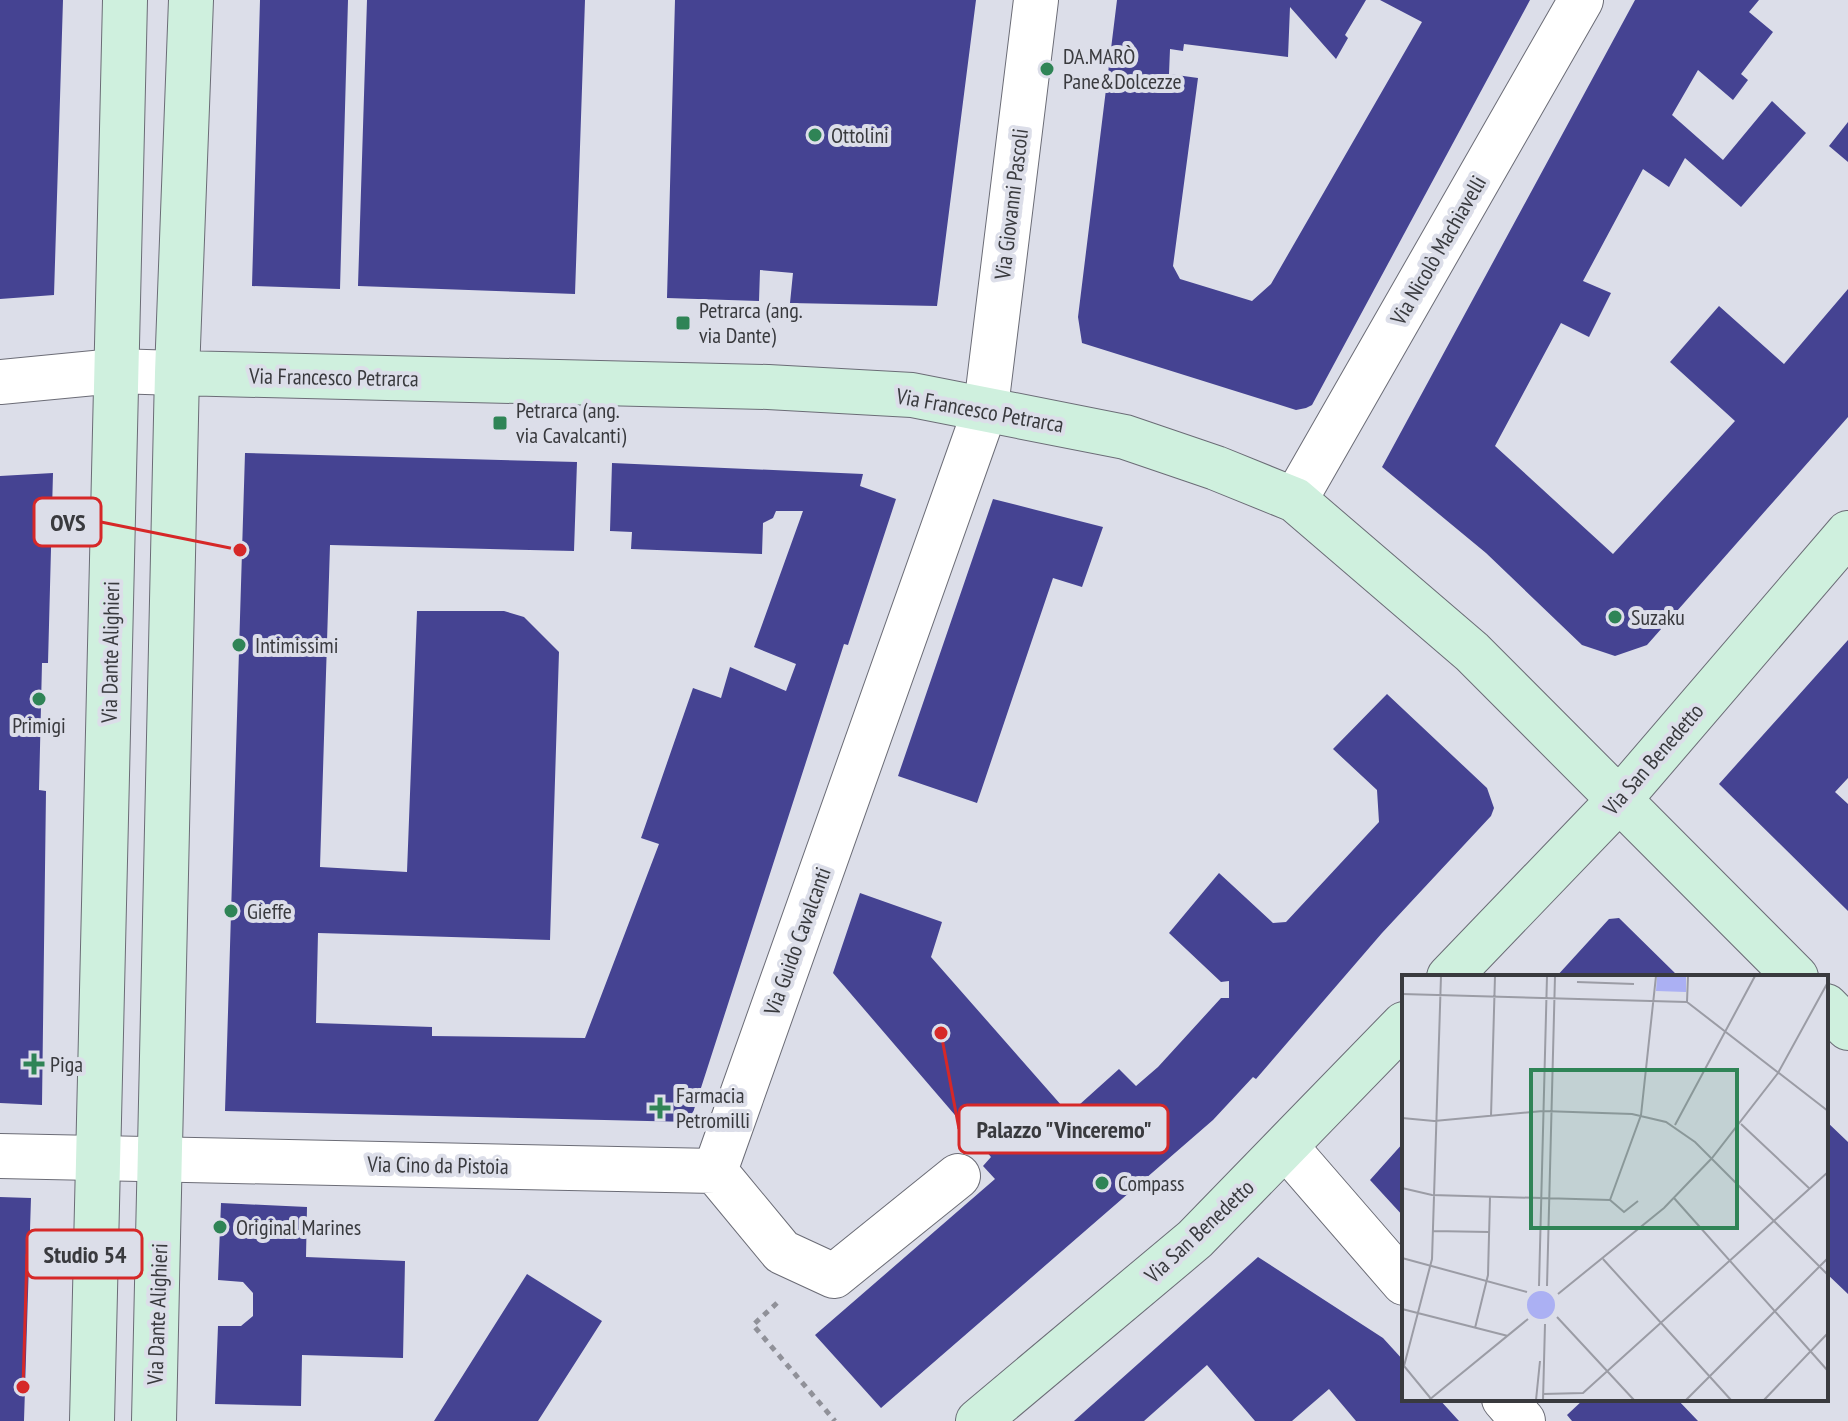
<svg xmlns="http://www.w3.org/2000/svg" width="1848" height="1421" font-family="'PT Sans Narrow',sans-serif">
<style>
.building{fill:#454392}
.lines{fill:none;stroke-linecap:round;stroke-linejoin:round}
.street-casing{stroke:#6b6c76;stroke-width:46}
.secondary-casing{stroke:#6b6c76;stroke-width:46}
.path{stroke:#909199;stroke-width:5;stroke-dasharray:6 6;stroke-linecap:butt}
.street{stroke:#fff;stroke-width:44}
.secondary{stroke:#cff0de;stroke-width:44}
.poi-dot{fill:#2f8456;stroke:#dcdee9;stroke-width:3}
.labels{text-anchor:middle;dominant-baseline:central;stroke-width:8;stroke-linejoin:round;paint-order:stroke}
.poi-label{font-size:22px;fill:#393a3e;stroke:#dcdee9;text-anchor:start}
.street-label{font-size:22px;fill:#393a3e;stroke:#dcdee9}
.inset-road{fill:none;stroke:#9b9ca5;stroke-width:2}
.view{fill:#2f8456;fill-opacity:0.15;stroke:#2f8456;stroke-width:4}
.inset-edge{fill:none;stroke:#393a3e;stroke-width:4}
.leader{fill:none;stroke:#d62828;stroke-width:3}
.callout-dot{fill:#d62828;stroke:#dcdee9;stroke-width:3}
.callout{fill:#dcdee9;stroke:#d62828;stroke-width:3}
.callout-label{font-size:24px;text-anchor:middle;font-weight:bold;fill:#393a3e}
</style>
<rect width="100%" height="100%" fill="#dcdee9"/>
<path class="building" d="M 0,0 L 63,0 L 54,295 L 0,299 Z
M 260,0 L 348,0 L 340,289 L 252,286 Z
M 367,0 L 585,0 L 575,294 L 358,286 Z
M 675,0 L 976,0 L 937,306 L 790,303 L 793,273 L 760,270 L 759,301 L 667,298 Z
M 1117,0 L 1366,0 L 1345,35 L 1348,38 L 1336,59 L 1290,7 L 1288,57 L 1184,44 L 1183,51 L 1170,49 L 1169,74 L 1198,78 L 1173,266 L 1180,279 L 1252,301 L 1271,284 L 1422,22 L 1380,0 L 1530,0 L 1312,405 L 1306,408 L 1296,410 L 1082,343 L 1078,317 Z
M 1635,0 L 1759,0 L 1749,12 L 1773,32 L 1741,74 L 1748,80 L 1733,100 L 1698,70 L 1672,115 L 1723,160 L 1772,101 L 1806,133 L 1741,207 L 1685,158 L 1669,187 L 1643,169 L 1583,281 L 1611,293 L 1589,337 L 1561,323 L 1495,446 L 1613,554 L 1735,421 L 1670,362 L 1719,306 L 1784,364 L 1848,289 L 1848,417 L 1647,645 L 1615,656 L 1582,645 L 1486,553 L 1382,467 Z
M 1848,122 L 1848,162 L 1829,146 Z
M 245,453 L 577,462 L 574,551 L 330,545 L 320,867 L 407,872 L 417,611 L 504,611 L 524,617 L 559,652 L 550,940 L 318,933 L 316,1023 L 432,1027 L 432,1036 L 585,1038 L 659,844 L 641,838 L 693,688 L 721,698 L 730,667 L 786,691 L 796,664 L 754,647 L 803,511 L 776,511 L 773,518 L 763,523 L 762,554 L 631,549 L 632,532 L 610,531 L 612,463 L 863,474 L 860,486 L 896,499 L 848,645 L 844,644 L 690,1122 L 225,1111 Z
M 53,473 L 48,663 L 42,663 L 39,790 L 46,791 L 42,1105 L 0,1103 L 0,476 Z
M 993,499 L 1103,527 L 1082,587 L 1053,578 L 977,803 L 898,776 Z
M 1848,640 L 1848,778 L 1835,792 L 1848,804 L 1848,911 L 1719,784 Z
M 1387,694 L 1487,788 L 1494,808 L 1491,816 L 1382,933 L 1256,1079 L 1253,1077 L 1213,1120 L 881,1408 L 815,1335 L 995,1179 L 983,1166 L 991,1157 L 833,973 L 860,893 L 942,922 L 931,957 L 1069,1114 L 1119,1069 L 1136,1086 L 1158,1067 L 1221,998 L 1229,998 L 1229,981 L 1221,982 L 1169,933 L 1219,873 L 1273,923 L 1286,922 L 1379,822 L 1377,790 L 1333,749 Z
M 1619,918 L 1679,977 L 1556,977 L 1609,919 Z
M 1826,1121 L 1848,1142 L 1848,1294 L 1826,1273 Z
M 1404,1142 L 1404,1217 L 1370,1180 Z
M 0,1197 L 31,1198 L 24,1421 L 0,1421 Z
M 221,1203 L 307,1207 L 306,1257 L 405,1261 L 403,1358 L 302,1355 L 301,1406 L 215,1404 L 218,1326 L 241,1326 L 253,1316 L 253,1293 L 243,1282 L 218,1280 Z
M 1258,1257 L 1383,1338 L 1404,1361 L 1404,1399 L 1439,1399 L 1459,1421 L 1356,1421 L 1329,1389 L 1292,1421 L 1255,1421 L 1207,1365 L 1144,1421 L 1074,1421 Z
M 527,1274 L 602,1321 L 538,1421 L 434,1421 Z
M 1584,1399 L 1677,1399 L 1698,1421 L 1572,1421 L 1567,1415 Z"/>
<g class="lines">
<defs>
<path id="street" d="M 0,382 L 115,371 L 177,373
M 1295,500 L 1581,0
M 1286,1147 L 1404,1283
M 0,1156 L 715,1171
M 715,1171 L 986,407 L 1036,0
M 715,1171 L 782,1252 L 834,1276 L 958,1176
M 1504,1399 L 1523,1421"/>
<path id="secondary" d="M 177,373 L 768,387 L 912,395 L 1125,437 L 1216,468 L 1295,500 L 1472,652 L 1796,977
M 1449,977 L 1618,801 L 1848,533
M 1826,1006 L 1848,1028
M 92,1421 L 125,0
M 154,1421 L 177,373 L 191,0
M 978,1421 L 1195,1239 L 1404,1024"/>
</defs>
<use href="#street" class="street-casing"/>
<use href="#secondary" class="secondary-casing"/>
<path class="path" d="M 777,1303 L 753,1325 L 835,1421"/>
<use href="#street" class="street"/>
<use href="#secondary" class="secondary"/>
</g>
<g class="poi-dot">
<circle cx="1047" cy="69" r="8"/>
<circle cx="815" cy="135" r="8"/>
<rect x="675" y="315" width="16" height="16" rx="4"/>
<rect x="492" y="415" width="16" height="16" rx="4"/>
<circle cx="1615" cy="617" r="8"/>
<circle cx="239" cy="645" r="8"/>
<circle cx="39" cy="699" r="8"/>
<circle cx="231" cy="911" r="8"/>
<path d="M30 1052h8v8h8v8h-8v8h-8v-8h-8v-8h8z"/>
<path d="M656 1096h8v8h8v8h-8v8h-8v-8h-8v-8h8z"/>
<circle cx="1102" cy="1183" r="8"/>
<circle cx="220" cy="1227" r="8"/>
</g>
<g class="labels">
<g class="poi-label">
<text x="1063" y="56">DA.MARÒ<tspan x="1063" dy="25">Pane&amp;Dolcezze</tspan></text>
<text x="831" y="135">Ottolini</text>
<text x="699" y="310">Petrarca (ang.<tspan x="699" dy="25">via Dante)</tspan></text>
<text x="516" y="410">Petrarca (ang.<tspan x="516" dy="25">via Cavalcanti)</tspan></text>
<text x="1631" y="617">Suzaku</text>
<text x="255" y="645">Intimissimi</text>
<text x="39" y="725" text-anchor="middle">Primigi</text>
<text x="247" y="911">Gieffe</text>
<text x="50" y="1064">Piga</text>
<text x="676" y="1095">Farmacia<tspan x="676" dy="25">Petromilli</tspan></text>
<text x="1118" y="1183">Compass</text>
<text x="236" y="1227">Original Marines</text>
</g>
<g class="street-label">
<text transform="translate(1011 204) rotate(-83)">Via Giovanni Pascoli</text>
<text transform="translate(1438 250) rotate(-60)">Via Nicolò Machiavelli</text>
<text transform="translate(334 377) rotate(1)">Via Francesco Petrarca</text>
<text transform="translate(980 410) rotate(10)">Via Francesco Petrarca</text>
<text transform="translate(110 652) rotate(-89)">Via Dante Alighieri</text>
<text transform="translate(1653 759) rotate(-49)">Via San Benedetto</text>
<text transform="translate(797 941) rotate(-70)">Via Guido Cavalcanti</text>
<text transform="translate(438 1165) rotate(1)">Via Cino da Pistoia</text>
<text transform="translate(1199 1231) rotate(-43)">Via San Benedetto</text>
<text transform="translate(157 1314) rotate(-88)">Via Dante Alighieri</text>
</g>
</g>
<g transform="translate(1402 975)">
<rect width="426" height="426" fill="#dcdee9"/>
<path d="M 255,1 L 284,1 L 284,17 L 254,16 ZM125 330a14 14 0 1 1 28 0a14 14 0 1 1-28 0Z" fill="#abb0f3"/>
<path class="inset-road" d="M 175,7 L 232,9M 0,19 L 285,27M 285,27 L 426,136M 285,27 L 286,1M 89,141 L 93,1M 0,143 L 32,146 L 141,136 L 230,139 L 264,147 L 293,167 L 426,300M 339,149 L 408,214M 273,150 L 353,1M 0,213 L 30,220 L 208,225M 272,223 L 426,396M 208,225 L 239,140 L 254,1M 208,225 L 222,237 L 236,226M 31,256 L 87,257M 0,283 L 125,317M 201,284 L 329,425M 137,311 L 145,1M 145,311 L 153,1M 156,319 L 262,233 L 310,183 L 376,98 L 426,7M 0,334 L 106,361M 155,342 L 232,425M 73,353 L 86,300 L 88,222M 141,419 L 181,418 L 426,197M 27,425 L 126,344M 30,425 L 2,391 L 30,284 L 39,1M 134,425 L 138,386M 141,425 L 143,349M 284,425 L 426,283M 362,425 L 426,358"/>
<path class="view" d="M 129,95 L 335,95 L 335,253 L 129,253 Z"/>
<rect width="426" height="426" class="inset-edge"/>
</g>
<path class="leader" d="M240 550L101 522M941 1033L959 1129M23 1387L27 1254"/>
<g class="callout-dot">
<circle cx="240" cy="550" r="8"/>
<circle cx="941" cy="1033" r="8"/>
<circle cx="23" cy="1387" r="8"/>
</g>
<g class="callout">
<rect x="34" y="498" width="67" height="48" rx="8"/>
<rect x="959" y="1105" width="209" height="48" rx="8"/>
<rect x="27" y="1230" width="115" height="48" rx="8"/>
</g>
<g class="callout-label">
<text x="68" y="531">OVS</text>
<text x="1064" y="1138">Palazzo "Vinceremo"</text>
<text x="85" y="1263">Studio 54</text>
</g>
</svg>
